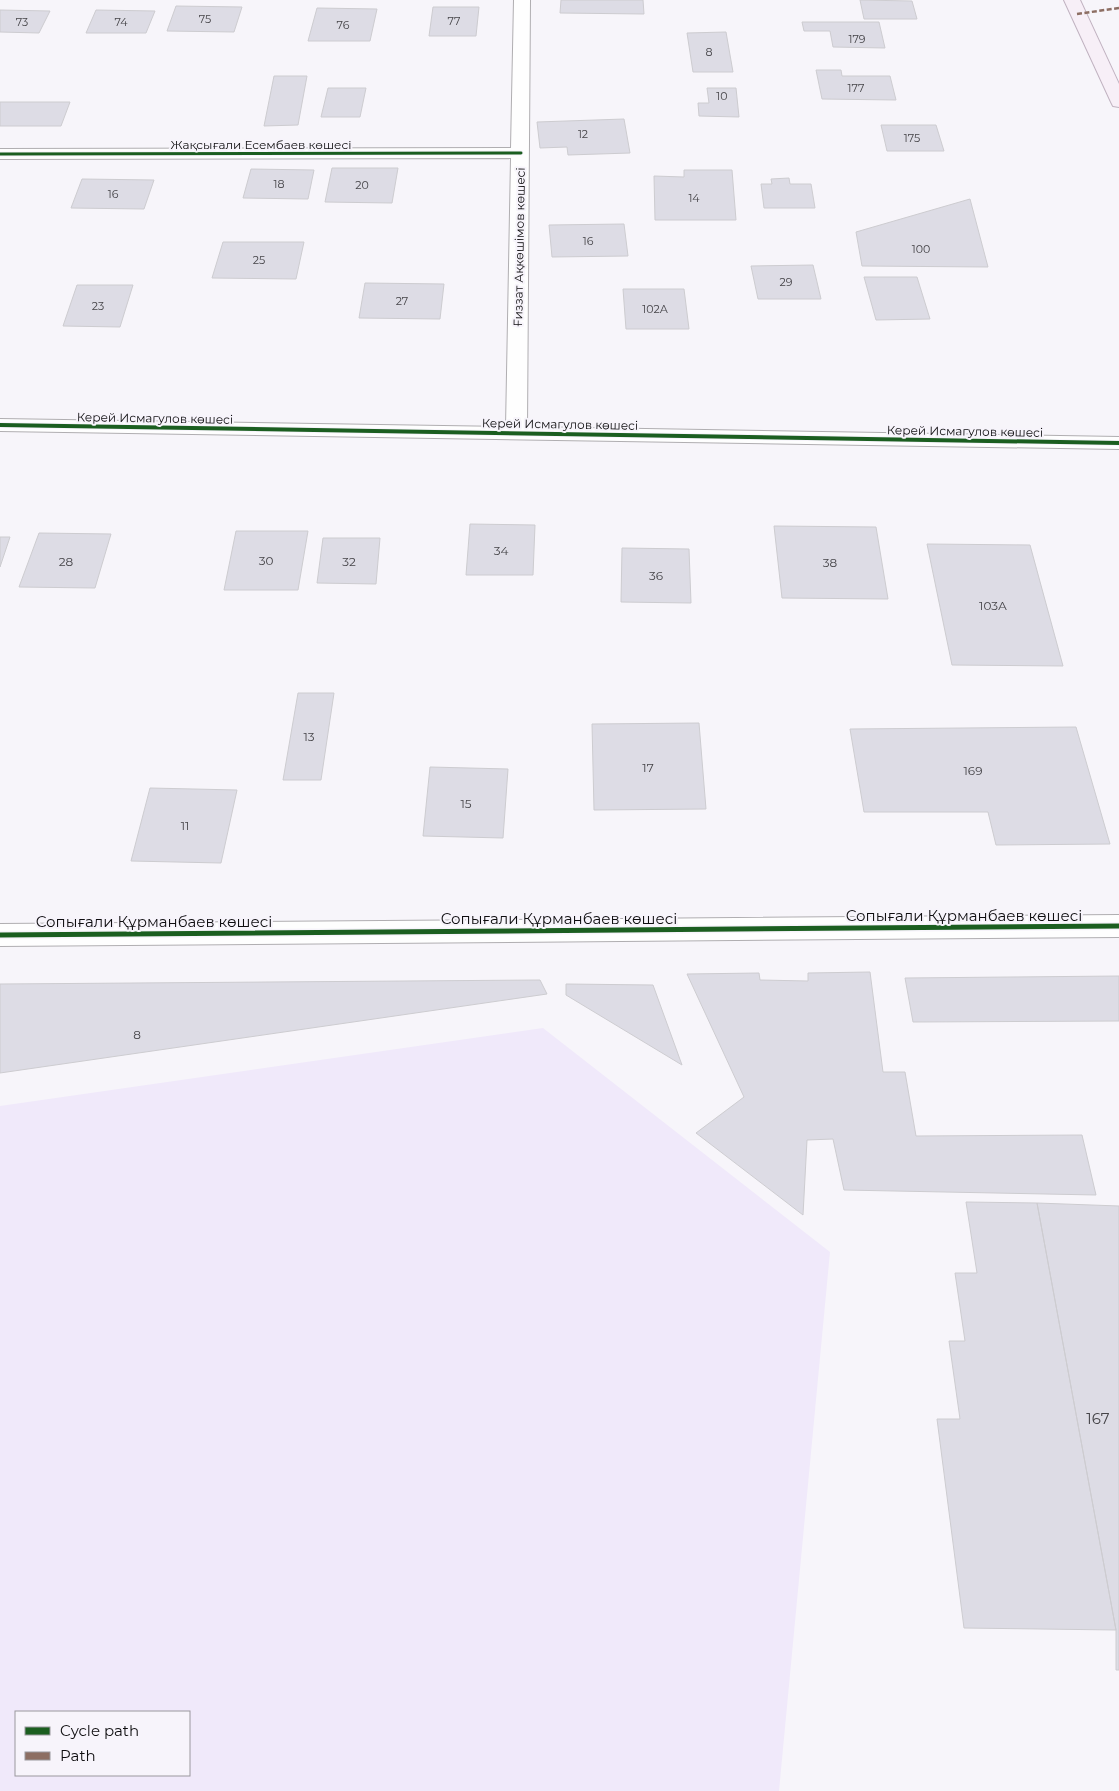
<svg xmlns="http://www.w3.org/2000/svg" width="1119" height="1791" font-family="Montserrat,sans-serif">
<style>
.green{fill:#f0e9fa;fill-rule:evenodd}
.building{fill:#dddce5;stroke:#cdccd0}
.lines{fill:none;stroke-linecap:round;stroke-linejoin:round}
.minor-casing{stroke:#b0aeb1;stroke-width:2}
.major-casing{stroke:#c0b2c0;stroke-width:2}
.minor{fill:#fefefe;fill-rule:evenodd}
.major{fill:#f7eff7;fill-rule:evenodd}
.quiet{stroke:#8d6e63;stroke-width:2.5;stroke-dasharray:5 2.5;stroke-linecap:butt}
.cycleway-far2-casing{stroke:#f7f4fb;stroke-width:5}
.cycleway-far1-casing{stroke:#f7f4fb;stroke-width:6}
.cycleway-casing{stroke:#f7f4fb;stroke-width:8}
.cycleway-far2{stroke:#1b5e20;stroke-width:3}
.cycleway-far1{stroke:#1b5e20;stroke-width:4}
.cycleway{stroke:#1b5e20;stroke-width:5}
.labels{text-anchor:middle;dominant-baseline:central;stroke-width:4;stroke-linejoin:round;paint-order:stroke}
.far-number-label{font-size:11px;fill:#454448}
.far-street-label{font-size:12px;fill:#0e0d0f;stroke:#f7f4fb}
.number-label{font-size:12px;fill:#454448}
.street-label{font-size:15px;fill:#0e0d0f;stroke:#f7f4fb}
.near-number-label{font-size:15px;fill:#454448}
</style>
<rect width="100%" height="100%" fill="#f7f5fa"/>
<path class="green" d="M 543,1028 L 830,1252 L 779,1791 L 0,1791 L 0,1106 ZM 16,1712 L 189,1712 L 189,1775 L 16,1775 Z"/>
<path class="building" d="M 561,0 L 643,0 L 644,14 L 560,13 Z
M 860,0 L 912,1 L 917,19 L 864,19 Z
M 176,6 L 242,7 L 234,32 L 167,31 Z
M 433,7 L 479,7 L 476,36 L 429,36 Z
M 317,8 L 377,9 L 370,41 L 308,41 Z
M 0,10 L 50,11 L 39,33 L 0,32 Z
M 96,10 L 155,11 L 146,33 L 86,33 Z
M 802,22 L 879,22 L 885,48 L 833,47 L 830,31 L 804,31 Z
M 726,32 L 733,72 L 693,72 L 687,33 Z
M 816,70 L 841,70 L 842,76 L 890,76 L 896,100 L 822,99 Z
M 274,76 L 307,76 L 298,125 L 264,126 Z
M 328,88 L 366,88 L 360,117 L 321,117 Z
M 707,88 L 736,88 L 739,117 L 699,116 L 698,103 L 709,103 Z
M 0,102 L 70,102 L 61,126 L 0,126 Z
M 624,119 L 630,153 L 568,155 L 567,147 L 540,148 L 537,122 Z
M 881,125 L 936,125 L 944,151 L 887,151 Z
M 332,168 L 398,168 L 392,203 L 325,202 Z
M 251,169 L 314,170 L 308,199 L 243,198 Z
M 684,170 L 732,170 L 736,220 L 655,220 L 654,176 L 684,177 Z
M 789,178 L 790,184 L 811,184 L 815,208 L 764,208 L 761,184 L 772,184 L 771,179 Z
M 82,179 L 154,180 L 144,209 L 71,208 Z
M 970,199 L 988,267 L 862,266 L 856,232 Z
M 624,224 L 628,256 L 552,257 L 549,225 Z
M 223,242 L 304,242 L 296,279 L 212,278 Z
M 813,265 L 821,299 L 758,299 L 751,266 Z
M 864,277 L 917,277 L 930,319 L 876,320 Z
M 365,283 L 444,284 L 440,319 L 359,318 Z
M 77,285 L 133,285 L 120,327 L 63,326 Z
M 623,289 L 684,289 L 689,329 L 626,329 Z
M 470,524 L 535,525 L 533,575 L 466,575 Z
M 774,526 L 876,527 L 888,599 L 782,598 Z
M 236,531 L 308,531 L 298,590 L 224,590 Z
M 39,533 L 111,534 L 95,588 L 19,587 Z
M 0,537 L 10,537 L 0,567 Z
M 323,538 L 380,538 L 376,584 L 317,583 Z
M 927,544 L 1030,545 L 1063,666 L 952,665 Z
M 622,548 L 689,549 L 691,603 L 621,602 Z
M 298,693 L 334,693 L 321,780 L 283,780 Z
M 699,723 L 706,809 L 594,810 L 592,724 Z
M 1076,727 L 1110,844 L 996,845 L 988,812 L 864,812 L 850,729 Z
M 430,767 L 508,769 L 503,838 L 423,836 Z
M 150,788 L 237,790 L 221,863 L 131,861 Z
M 870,972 L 883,1072 L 905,1072 L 916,1136 L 1082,1135 L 1096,1195 L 844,1190 L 833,1139 L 807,1140 L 803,1215 L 696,1133 L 744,1097 L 687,974 L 759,973 L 760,980 L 808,981 L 808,973 Z
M 1119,976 L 1119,1021 L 913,1022 L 905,978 Z
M 540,980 L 547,994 L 0,1073 L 0,984 Z
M 566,984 L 653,985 L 682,1065 L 566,995 Z
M 966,1202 L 1037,1203 L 1116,1630 L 964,1628 L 937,1419 L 960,1419 L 949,1341 L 965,1341 L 955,1273 L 977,1273 Z
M 1037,1203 L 1119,1206 L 1119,1670 L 1116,1670 L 1116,1630 Z"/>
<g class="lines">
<defs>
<path id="minor" d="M 514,0 L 530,0 L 527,427 L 1119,437 L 1119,449 L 0,431 L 0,419 L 506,427 L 511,158 L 0,159 L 0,149 L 511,148 Z
M 1119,915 L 1119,937 L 0,946 L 0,924 Z"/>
<path id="major" d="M 1064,0 L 1080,0 L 1119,84 L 1119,107 L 1113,106 L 1111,102 Z"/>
</defs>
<use href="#minor" class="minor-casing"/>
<use href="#major" class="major-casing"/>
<use href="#minor" class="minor"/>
<use href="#major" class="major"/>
<path class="quiet" d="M 1077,14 L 1119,8"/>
<defs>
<path id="cycleway-far2" d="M 0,154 L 521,153"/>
<path id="cycleway-far1" d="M 0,425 L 1119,443"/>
<path id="cycleway" d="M 0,935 L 1119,926"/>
</defs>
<use href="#cycleway-far2" class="cycleway-far2-casing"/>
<use href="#cycleway-far1" class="cycleway-far1-casing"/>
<use href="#cycleway" class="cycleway-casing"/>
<use href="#cycleway-far2" class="cycleway-far2"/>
<use href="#cycleway-far1" class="cycleway-far1"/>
<use href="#cycleway" class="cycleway"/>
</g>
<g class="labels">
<g class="far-number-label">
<text x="205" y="19">75</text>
<text x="454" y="21">77</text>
<text x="22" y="22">73</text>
<text x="121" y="22">74</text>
<text x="343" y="25">76</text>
<text x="857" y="39">179</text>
<text x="709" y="52">8</text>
<text x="856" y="88">177</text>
<text x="722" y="96">10</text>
<text x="583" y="134">12</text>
<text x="912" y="138">175</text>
<text x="279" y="184">18</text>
<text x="362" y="185">20</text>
<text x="113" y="194">16</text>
<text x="694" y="198">14</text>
<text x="588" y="241">16</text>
<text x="921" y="249">100</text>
<text x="259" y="260">25</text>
<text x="786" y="282">29</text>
<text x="402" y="301">27</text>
<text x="98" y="306">23</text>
<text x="655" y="309">102А</text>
</g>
<g class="far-street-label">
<text x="261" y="144">Жақсығали Есембаев көшесi</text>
<text transform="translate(519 247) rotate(-89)">Ғиззат Ақкөшімов көшесi</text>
<text transform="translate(155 418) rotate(1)">Керей Исмагулов көшесі</text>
<text transform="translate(560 424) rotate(1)">Керей Исмагулов көшесі</text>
<text transform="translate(965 431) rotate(1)">Керей Исмагулов көшесі</text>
</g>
<g class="number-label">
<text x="501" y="550">34</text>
<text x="266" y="560">30</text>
<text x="66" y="561">28</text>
<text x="349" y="561">32</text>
<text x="830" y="562">38</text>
<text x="656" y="575">36</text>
<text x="993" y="605">103А</text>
<text x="309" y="736">13</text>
<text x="648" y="767">17</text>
<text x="973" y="770">169</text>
<text x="466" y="803">15</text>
<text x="185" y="825">11</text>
<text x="137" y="1034">8</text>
</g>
<g class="street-label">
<text x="964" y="915">Сопығали Құрманбаев көшесі</text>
<text x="559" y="918">Сопығали Құрманбаев көшесі</text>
<text x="154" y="921">Сопығали Құрманбаев көшесі</text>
</g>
<g class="near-number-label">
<text x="1098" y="1418">167</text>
</g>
</g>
<rect x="15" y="1711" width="175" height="65" fill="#f7f4fb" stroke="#9a989d"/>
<rect x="25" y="1727" width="25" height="8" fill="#1b5e20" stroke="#9a989d"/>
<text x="60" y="1736" font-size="15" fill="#0e0d0f">Cycle path</text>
<rect x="25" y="1752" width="25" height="8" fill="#8d6e63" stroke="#9a989d"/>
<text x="60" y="1761" font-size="15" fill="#0e0d0f">Path</text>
</svg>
